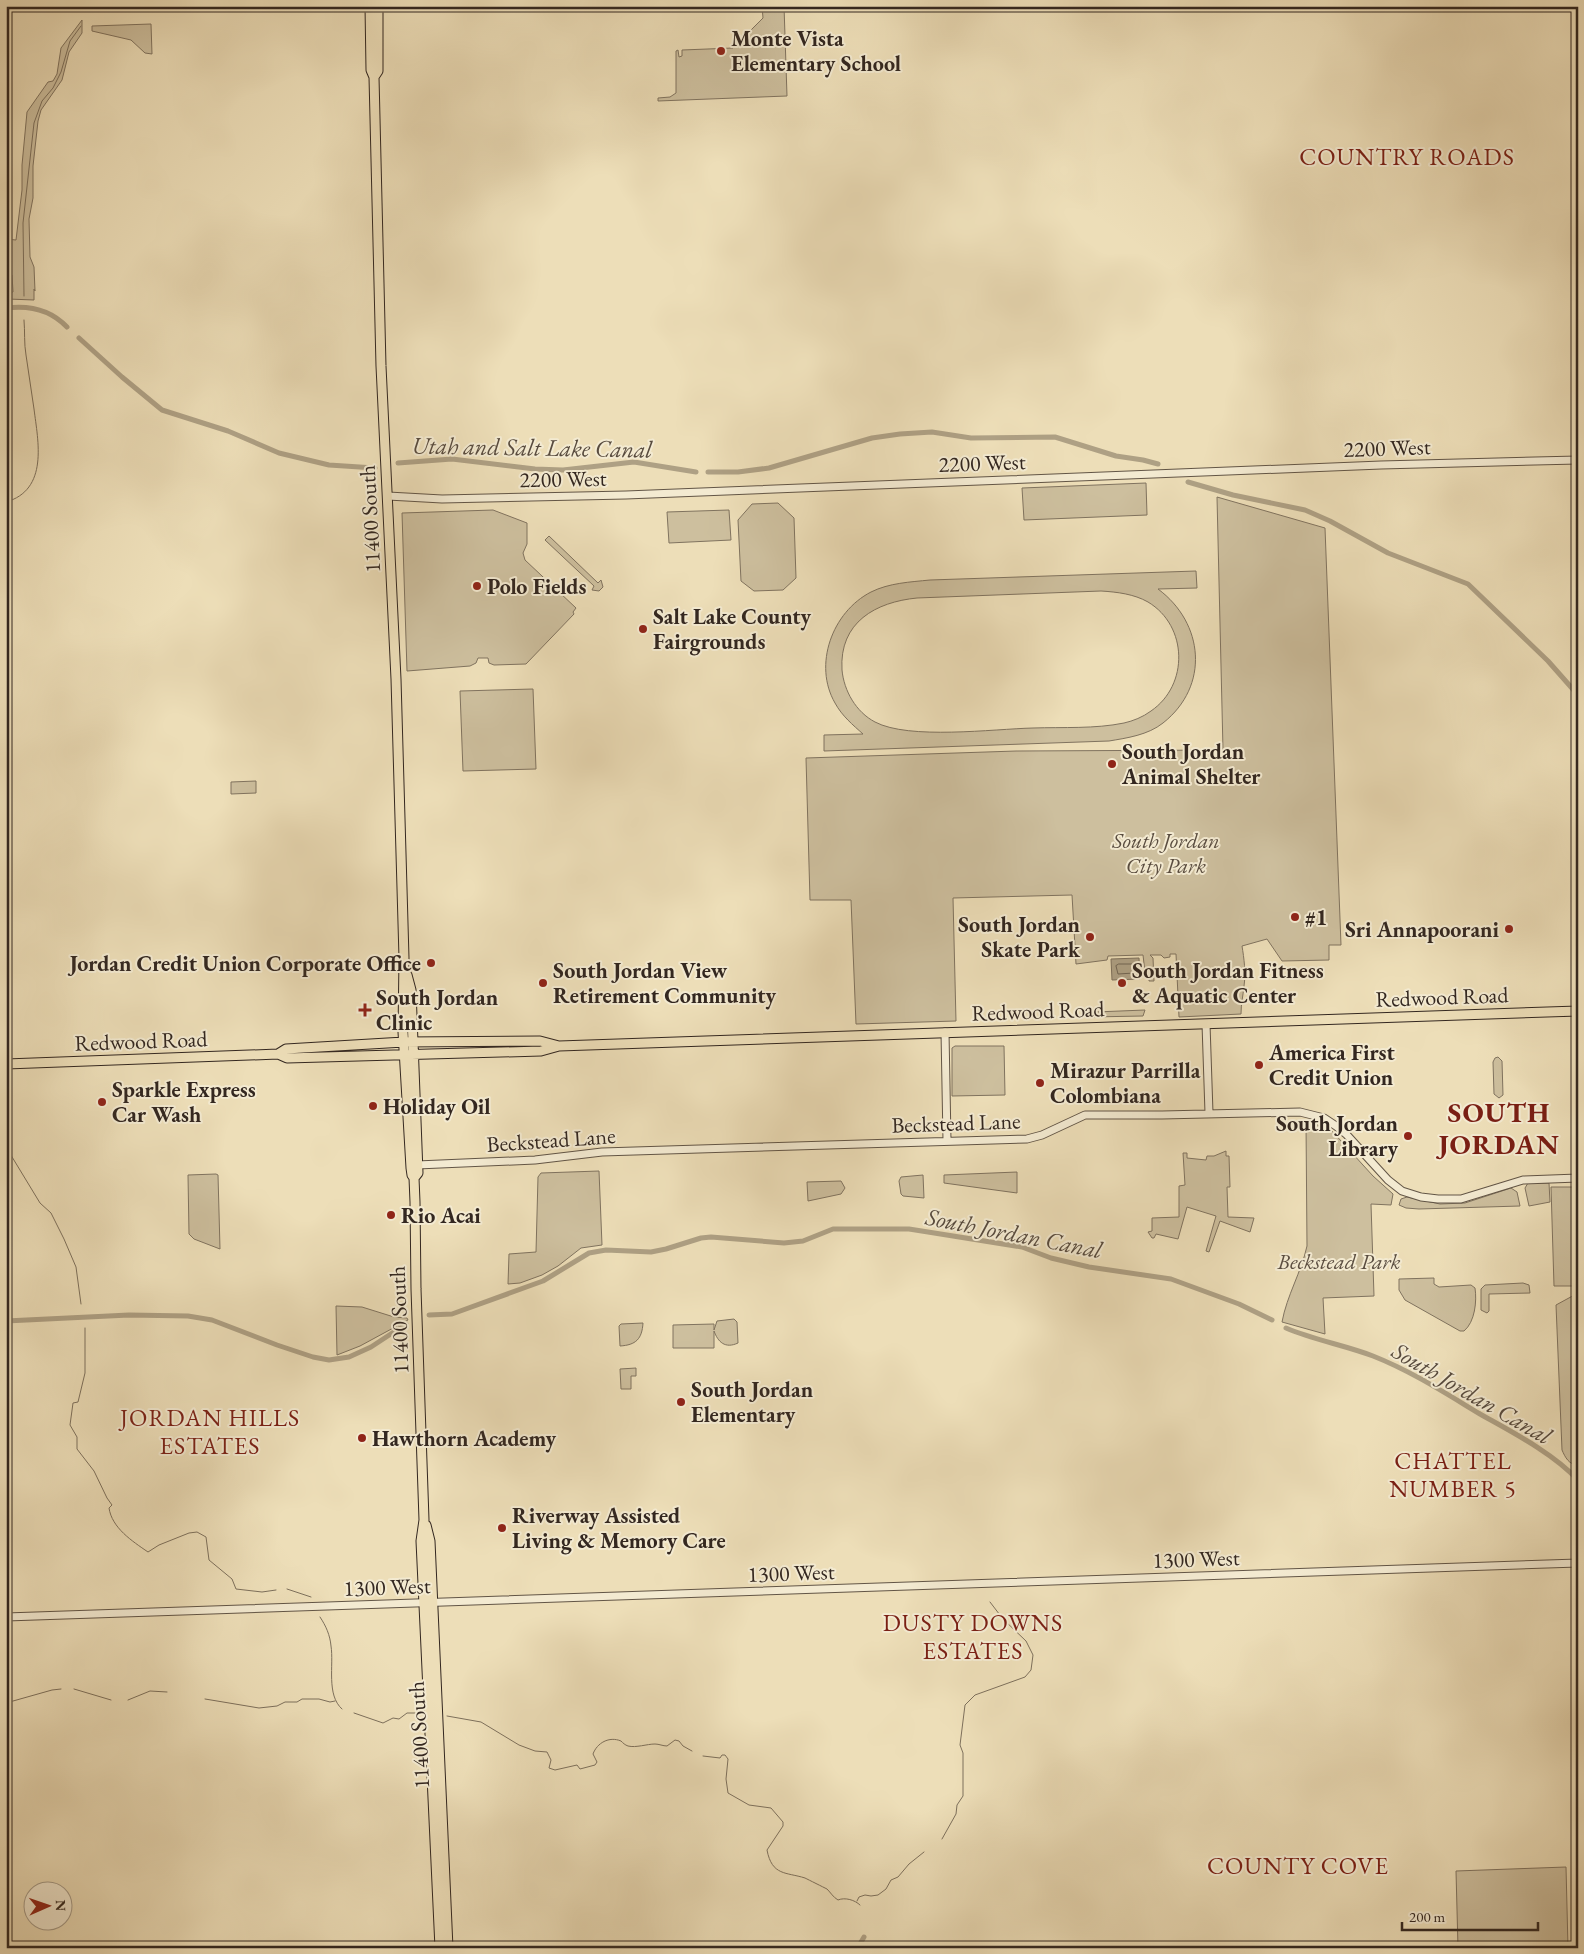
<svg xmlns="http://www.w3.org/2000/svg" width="1584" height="1954" font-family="'EB Garamond',serif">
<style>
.green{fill:#cdbf9e;stroke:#80735f;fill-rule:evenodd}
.water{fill:#aea084;stroke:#7d705c}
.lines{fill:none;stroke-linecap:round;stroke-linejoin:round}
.shore{stroke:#706452;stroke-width:1}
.stream{stroke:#7d705c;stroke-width:1}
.canal{stroke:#aea084;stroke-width:5}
.minor-casing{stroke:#625546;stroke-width:9}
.major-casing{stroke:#332720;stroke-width:11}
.minor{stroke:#f3ead1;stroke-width:7}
.major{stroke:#eddeb8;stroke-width:9}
.poi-dot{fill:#8f2418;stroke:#f3ead1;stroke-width:2}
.labels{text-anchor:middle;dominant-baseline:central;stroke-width:4;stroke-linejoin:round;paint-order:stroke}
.poi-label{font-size:22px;font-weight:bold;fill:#332720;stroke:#f3ead1;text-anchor:start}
.street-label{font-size:22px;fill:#332720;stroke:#f3ead1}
.park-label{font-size:22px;font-style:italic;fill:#5a4d40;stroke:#f3ead1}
.neighbourhood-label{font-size:24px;letter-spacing:1px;fill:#7a1f14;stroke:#f3ead1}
.water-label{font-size:24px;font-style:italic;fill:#584b3e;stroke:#f3ead1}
.district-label{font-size:28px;font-weight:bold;letter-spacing:1px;fill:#7a1f14;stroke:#f3ead1}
</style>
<rect width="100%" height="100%" fill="#eddeb8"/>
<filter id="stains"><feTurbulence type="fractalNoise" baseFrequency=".004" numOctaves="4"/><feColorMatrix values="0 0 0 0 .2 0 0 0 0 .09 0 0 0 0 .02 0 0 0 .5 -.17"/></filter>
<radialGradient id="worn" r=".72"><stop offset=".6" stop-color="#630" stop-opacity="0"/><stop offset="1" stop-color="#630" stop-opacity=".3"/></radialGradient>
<path class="green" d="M 762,6 L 784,6 L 787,96 L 658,101 L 658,98 L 670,97 L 676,93 L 676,51 L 678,50 L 679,57 L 682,56 L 682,50 L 733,48 L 744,37 L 746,38 L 745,36 L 763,18 Z
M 82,20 L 82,33 L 69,52 L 62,80 L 41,110 L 38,121 L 33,166 L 33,198 L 29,219 L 30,257 L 34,267 L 35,291 L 34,289 L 34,300 L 8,299 L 8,293 L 13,292 L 12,275 L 6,272 L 6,239 L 16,240 L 22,190 L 22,165 L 27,112 L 48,82 L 53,81 L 57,74 L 61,48 Z
M 151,24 L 152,54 L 145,53 L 131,40 L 92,31 L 92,26 Z
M 1146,483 L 1147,515 L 1024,520 L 1022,488 Z
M 1217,497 L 1325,528 L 1341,945 L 1329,945 L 1329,960 L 1282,961 L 1267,939 L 1242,946 C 1244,958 1246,973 1244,986 C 1243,996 1241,1004 1241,1014 L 1179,1017 L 1176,954 L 1170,954 L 1170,957 L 1164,958 L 1161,955 L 1150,955 L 1153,958 L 1154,981 L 1149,981 L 1149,972 L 1145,972 L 1143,955 L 1108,956 L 1107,960 L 1076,964 L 1072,895 L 953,898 L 956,1021 L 856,1024 L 851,900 L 810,900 L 806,758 L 1016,751 L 1223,750 Z
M 778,503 L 794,518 L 796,578 L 783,590 L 754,591 L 741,581 L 738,520 L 752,504 Z
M 493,510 L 527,523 L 527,544 L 523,553 L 525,560 L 576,608 L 573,612 L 574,614 L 526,664 L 494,665 L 489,663 L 488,658 L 478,658 L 476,663 L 470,666 L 407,671 L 402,513 Z
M 729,510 L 731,540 L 669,543 L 667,512 Z
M 549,536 L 598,583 L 601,580 L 603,587 L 599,591 L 592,590 L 594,586 L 545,540 Z
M 1196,571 L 1197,588 L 1158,589 C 1204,623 1210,686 1163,723 C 1148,735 1127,738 1109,741 L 824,751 L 824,735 L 863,734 C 853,725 842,716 835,703 C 813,665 832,612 871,592 C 889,583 910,582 930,580 ZM 1101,591 C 1117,592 1134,594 1148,602 C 1188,626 1189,685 1151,711 C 1143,717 1133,721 1124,723 C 1095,729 1063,727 1033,728 C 993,729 909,740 875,722 C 856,712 844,691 842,670 C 839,622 876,602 917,598 Z
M 533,689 L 536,769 L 463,771 L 460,691 Z
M 256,781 L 256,793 L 231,794 L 231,782 Z
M 1089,1010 L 1095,1012 L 1145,1010 L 1143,1016 L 1090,1017 L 1088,1013 Z
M 955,1046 L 1004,1046 L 1005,1095 L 952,1096 L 952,1048 Z
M 1498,1057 L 1502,1061 L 1503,1095 L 1499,1098 L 1494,1094 L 1493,1062 L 1495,1058 Z
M 1308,1121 L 1332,1131 L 1373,1176 L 1393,1194 L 1391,1205 L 1371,1204 L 1374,1296 L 1323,1298 L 1325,1334 L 1282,1322 C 1287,1295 1301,1273 1307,1246 L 1306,1123 Z
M 1226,1151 L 1226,1156 L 1229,1156 L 1230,1187 L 1227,1187 L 1228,1217 L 1254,1218 L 1250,1232 L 1220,1221 L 1209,1252 L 1206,1251 L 1216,1216 L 1187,1207 L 1178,1239 L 1156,1234 L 1154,1238 L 1152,1238 L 1148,1232 L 1152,1231 L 1152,1218 L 1179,1217 L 1179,1186 L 1185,1185 L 1183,1153 L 1187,1153 L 1187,1158 L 1206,1160 L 1207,1156 L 1214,1156 Z
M 599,1171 L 602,1245 L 581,1248 L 558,1266 L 542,1275 L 520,1283 L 508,1284 L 509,1254 L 536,1252 L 538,1177 L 541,1173 Z
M 1017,1172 L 1017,1193 L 944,1183 L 944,1175 Z
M 216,1174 L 218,1175 L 220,1249 L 194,1239 L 189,1234 L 188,1175 Z
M 923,1175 L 924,1198 L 903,1196 L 901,1194 L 899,1181 L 901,1177 Z
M 841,1181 L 845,1188 L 841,1194 L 808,1201 L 807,1182 Z
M 1528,1183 L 1549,1183 L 1550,1202 L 1529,1206 L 1525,1188 Z
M 1551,1187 L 1578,1187 L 1577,1286 L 1554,1286 Z
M 1511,1188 L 1517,1192 L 1520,1206 L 1419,1209 L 1406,1208 L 1399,1205 L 1401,1199 L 1407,1197 L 1440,1204 L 1465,1203 Z
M 1434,1278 L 1434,1284 L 1439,1287 L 1471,1285 L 1475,1288 C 1477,1301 1475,1322 1464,1331 L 1460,1331 L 1405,1300 L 1399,1290 L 1399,1279 Z
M 1523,1283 L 1529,1285 L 1530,1293 L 1489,1294 L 1489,1311 L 1487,1313 L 1481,1310 L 1481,1289 L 1485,1285 Z
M 1578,1293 L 1578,1465 C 1569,1465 1565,1457 1562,1450 L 1556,1305 Z
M 336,1306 L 362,1307 L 394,1317 L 407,1318 L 408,1320 L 360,1346 L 337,1355 Z
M 734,1319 L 737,1322 L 738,1343 C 725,1349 718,1342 714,1331 L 714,1348 L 673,1348 L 673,1325 L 714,1324 L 714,1330 L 717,1321 Z
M 643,1323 C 642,1339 636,1345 620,1346 L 619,1326 L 621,1324 Z
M 636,1368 L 636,1376 L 631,1376 L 631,1389 L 621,1389 L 620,1369 Z
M 1566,1867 L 1568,1948 L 1458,1948 L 1456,1871 Z"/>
<path class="water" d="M 1139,958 L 1140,979 L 1112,980 L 1111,959 Z"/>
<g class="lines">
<path class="shore" d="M 1119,964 L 1133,964 L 1134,973 L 1118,974 L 1116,966 Z"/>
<path class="stream" d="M 24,296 L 23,223 L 34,123 L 42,101 L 53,88 L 61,72 L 70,41 L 81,26
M 6,502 C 49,490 38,441 34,409 C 31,391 29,373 26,355 C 24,344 25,331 24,320
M 6,1147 L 40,1203 L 51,1213 L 64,1239 L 76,1267 L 81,1304
M 85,1328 L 85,1373 L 78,1402 L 73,1403 L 70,1425 L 77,1437 L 77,1449 L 94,1471 L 107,1498 L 112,1505 L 109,1508 C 112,1528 132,1541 148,1552 L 159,1545 L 189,1533 L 197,1532 L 206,1537 L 209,1560 L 232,1579 L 236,1589 L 262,1592 L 276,1590
M 287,1589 L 311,1597
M 320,1617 C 326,1626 330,1635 331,1646 C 334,1665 326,1695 342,1709
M 74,1689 L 111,1700
M 205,1699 L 259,1708 L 277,1706 L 285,1702 L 297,1702 L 302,1699 L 319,1699 L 330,1702 L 335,1701
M 128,1700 L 150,1691 L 167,1692
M 6,1703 L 52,1690 L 61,1689
M 354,1713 L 383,1723 L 393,1718 L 399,1719 L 407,1713 L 416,1713
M 447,1716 L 481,1722 L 519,1745 L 535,1751 L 547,1752 L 551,1760 L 549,1768 L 555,1770 L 577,1765 L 580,1769 L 595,1765 L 597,1762 L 593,1754 C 597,1743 609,1736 621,1741 C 623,1743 625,1745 628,1746 C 636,1748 647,1744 655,1744 C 659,1744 663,1746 667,1746 L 675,1740 L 679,1741 L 683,1746 L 692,1751
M 703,1756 L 720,1758 L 722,1755 L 725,1755 L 728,1759 L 726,1779 L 728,1793 L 749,1805 L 771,1808 L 783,1822 L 783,1826 L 767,1850 C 772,1876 786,1872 805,1878 C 809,1880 823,1887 827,1889 C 831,1893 833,1897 838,1900 C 845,1897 855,1900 860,1905
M 942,1839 L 956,1814 L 957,1805 L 963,1796 L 963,1753 L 960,1745 L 965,1705 L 975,1695 L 1025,1677 L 1031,1670 L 1033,1655 L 1026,1641 L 1003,1619 L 990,1602
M 857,1901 L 859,1897 L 865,1895 L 871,1896 L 878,1895 L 886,1889 L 891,1880 L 898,1877 L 909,1864 L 924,1852"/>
<path class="canal" d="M 6,308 C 29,305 51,310 67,327
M 79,338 L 122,377 L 162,410 L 228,431 L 279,453 L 329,465 L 375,468
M 398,463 L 452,459 L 535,469 L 563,470 L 634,462 L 696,472
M 708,472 L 738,472 L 769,468 L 872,438 L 900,434 L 932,432 L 971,438 L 1055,437 L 1116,456 L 1143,460 L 1158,464
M 1188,482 L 1233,495 L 1305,510 L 1330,521 L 1388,553 L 1468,584 L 1548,661 L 1578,695
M 429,1315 L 452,1314 L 543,1281 L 589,1253 L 606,1250 L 651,1252 L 666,1249 L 701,1238 L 711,1237 L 784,1243 L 803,1241 L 833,1229 L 909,1229 L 928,1232 L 1022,1247 L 1051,1258 L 1089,1267 L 1171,1279 L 1239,1304 L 1272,1320
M 6,1321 L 129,1315 L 188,1316 L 212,1320 L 277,1345 L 313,1357 L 329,1360 L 349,1357 L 371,1347 L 406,1324
M 1286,1328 C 1314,1340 1344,1345 1373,1356 C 1411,1371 1445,1393 1480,1414 C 1512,1432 1553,1453 1578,1480
M 860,1944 L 864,1937"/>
<defs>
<path id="minor" d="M 388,496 L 442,499 L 626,495 L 1381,465 L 1578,460
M 1206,1024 L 1209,1113
M 945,1032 L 947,1141
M 417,1165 L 535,1160 L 602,1152 L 1027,1139 L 1042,1135 L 1085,1115 L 1162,1115 L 1300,1112 L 1324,1118 L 1336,1126 L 1346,1134 L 1388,1180 L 1402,1191 L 1421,1197 L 1438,1199 L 1461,1199 L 1523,1180 L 1578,1178
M 6,1617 L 1578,1563"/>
<path id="major" d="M 370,6 L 371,70 L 374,77 L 381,366 L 396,679 L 404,958 L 403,1032 L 411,1168 L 412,1175 L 414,1178 L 415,1202 L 416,1289 L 424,1520 L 421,1541 L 440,1948
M 374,77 L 378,71 L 378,6
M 407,975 L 411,990 L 413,1042 L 418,1173 L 414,1178
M 278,1054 L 286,1049 L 404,1042 L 540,1041 L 559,1046
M 6,1064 L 278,1054 L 287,1058 L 541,1051 L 559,1046 L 1578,1011
M 426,1525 L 430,1541 L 448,1948"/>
</defs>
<use href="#minor" class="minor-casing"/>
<use href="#major" class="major-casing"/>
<use href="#minor" class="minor"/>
<use href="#major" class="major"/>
</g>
<g class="poi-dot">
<circle cx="721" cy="51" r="5"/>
<circle cx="477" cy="586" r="5"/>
<circle cx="643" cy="629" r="5"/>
<circle cx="1112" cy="764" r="5"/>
<circle cx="1295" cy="917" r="5"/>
<circle cx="1509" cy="929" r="5"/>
<circle cx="1090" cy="937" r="5"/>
<circle cx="431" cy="963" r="5"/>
<circle cx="543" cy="983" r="5"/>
<circle cx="1122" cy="983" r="5"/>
<path d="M362.5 1002.5h5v5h5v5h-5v5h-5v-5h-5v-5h5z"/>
<circle cx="1259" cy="1065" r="5"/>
<circle cx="1040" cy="1083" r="5"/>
<circle cx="102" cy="1102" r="5"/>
<circle cx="373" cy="1106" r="5"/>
<circle cx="1408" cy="1136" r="5"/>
<circle cx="391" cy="1215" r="5"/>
<circle cx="681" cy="1402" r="5"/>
<circle cx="362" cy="1438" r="5"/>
<circle cx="502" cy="1528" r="5"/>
</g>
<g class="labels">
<g class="poi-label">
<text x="731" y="38">Monte Vista<tspan x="731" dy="25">Elementary School</tspan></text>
<text x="487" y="586">Polo Fields</text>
<text x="653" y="616">Salt Lake County<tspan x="653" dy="25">Fairgrounds</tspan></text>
<text x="1122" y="751">South Jordan<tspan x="1122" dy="25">Animal Shelter</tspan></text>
<text x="1305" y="917">#1</text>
<text x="1080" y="924" text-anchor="end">South Jordan<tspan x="1080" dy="25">Skate Park</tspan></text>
<text x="1499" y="929" text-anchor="end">Sri Annapoorani</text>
<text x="421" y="963" text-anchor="end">Jordan Credit Union Corporate Office</text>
<text x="553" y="970">South Jordan View<tspan x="553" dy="25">Retirement Community</tspan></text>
<text x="1132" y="970">South Jordan Fitness<tspan x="1132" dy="25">&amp; Aquatic Center</tspan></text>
<text x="376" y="997">South Jordan<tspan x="376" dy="25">Clinic</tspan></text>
<text x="1269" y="1052">America First<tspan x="1269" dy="25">Credit Union</tspan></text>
<text x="1050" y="1070">Mirazur Parrilla<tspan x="1050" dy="25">Colombiana</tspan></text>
<text x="112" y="1089">Sparkle Express<tspan x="112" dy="25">Car Wash</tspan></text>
<text x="383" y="1106">Holiday Oil</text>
<text x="1398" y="1123" text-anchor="end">South Jordan<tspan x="1398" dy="25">Library</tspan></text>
<text x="401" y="1215">Rio Acai</text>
<text x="691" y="1389">South Jordan<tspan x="691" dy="25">Elementary</tspan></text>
<text x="372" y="1438">Hawthorn Academy</text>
<text x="512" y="1515">Riverway Assisted<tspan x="512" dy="25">Living &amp; Memory Care</tspan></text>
</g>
<g class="street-label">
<text transform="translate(1387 448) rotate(-2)">2200 West</text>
<text transform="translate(982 463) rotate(-2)">2200 West</text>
<text transform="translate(563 479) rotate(-1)">2200 West</text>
<text transform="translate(370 519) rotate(-93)">11400 South</text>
<text transform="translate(1442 997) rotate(-2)">Redwood Road</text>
<text transform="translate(1038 1011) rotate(-2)">Redwood Road</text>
<text transform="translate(141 1041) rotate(-2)">Redwood Road</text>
<text transform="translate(956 1123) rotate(-2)">Beckstead Lane</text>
<text transform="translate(551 1140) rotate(-4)">Beckstead Lane</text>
<text transform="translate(399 1320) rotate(-92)">11400 South</text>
<text transform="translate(1196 1559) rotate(-2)">1300 West</text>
<text transform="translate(791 1573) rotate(-2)">1300 West</text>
<text transform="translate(387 1587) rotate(-2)">1300 West</text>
<text transform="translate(419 1735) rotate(-93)">11400 South</text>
</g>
<g class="park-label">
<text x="1166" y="840">South Jordan<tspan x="1166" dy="25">City Park</tspan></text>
<text x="1339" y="1261">Beckstead Park</text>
</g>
<g class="neighbourhood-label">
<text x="1407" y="156">COUNTRY ROADS</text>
<text x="210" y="1417">JORDAN HILLS<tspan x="210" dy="28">ESTATES</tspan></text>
<text x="1453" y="1460">CHATTEL<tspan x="1453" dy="28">NUMBER 5</tspan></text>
<text x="973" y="1622">DUSTY DOWNS<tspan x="973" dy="28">ESTATES</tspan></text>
<text x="1298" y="1865">COUNTY COVE</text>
</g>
<g class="water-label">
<text transform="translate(532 447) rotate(1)">Utah and Salt Lake Canal</text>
<text transform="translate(1014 1233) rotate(11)">South Jordan Canal</text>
<text transform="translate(1472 1393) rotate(30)">South Jordan Canal</text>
</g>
<g class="district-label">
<text x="1499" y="1112">SOUTH<tspan x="1499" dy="32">JORDAN</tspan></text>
</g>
</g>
<rect width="1584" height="1954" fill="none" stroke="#eddeb8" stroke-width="25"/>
<rect x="8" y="8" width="1569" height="1939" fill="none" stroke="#332720" stroke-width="2.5"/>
<rect x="12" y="12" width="1559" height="1929" fill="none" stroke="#332720"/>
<g transform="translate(48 1906) rotate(88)"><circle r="24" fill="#f3ead1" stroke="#a69c8a"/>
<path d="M0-4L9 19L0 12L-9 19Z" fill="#8f2418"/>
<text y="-8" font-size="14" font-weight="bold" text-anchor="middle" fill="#332720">N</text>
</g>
<path d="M1402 1922v8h136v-8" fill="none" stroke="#332720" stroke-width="2.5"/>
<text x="1409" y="1922" font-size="15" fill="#332720" stroke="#f3ead1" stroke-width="4" paint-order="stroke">200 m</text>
<rect width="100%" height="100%" filter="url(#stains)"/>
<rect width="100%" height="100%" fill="url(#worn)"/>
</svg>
